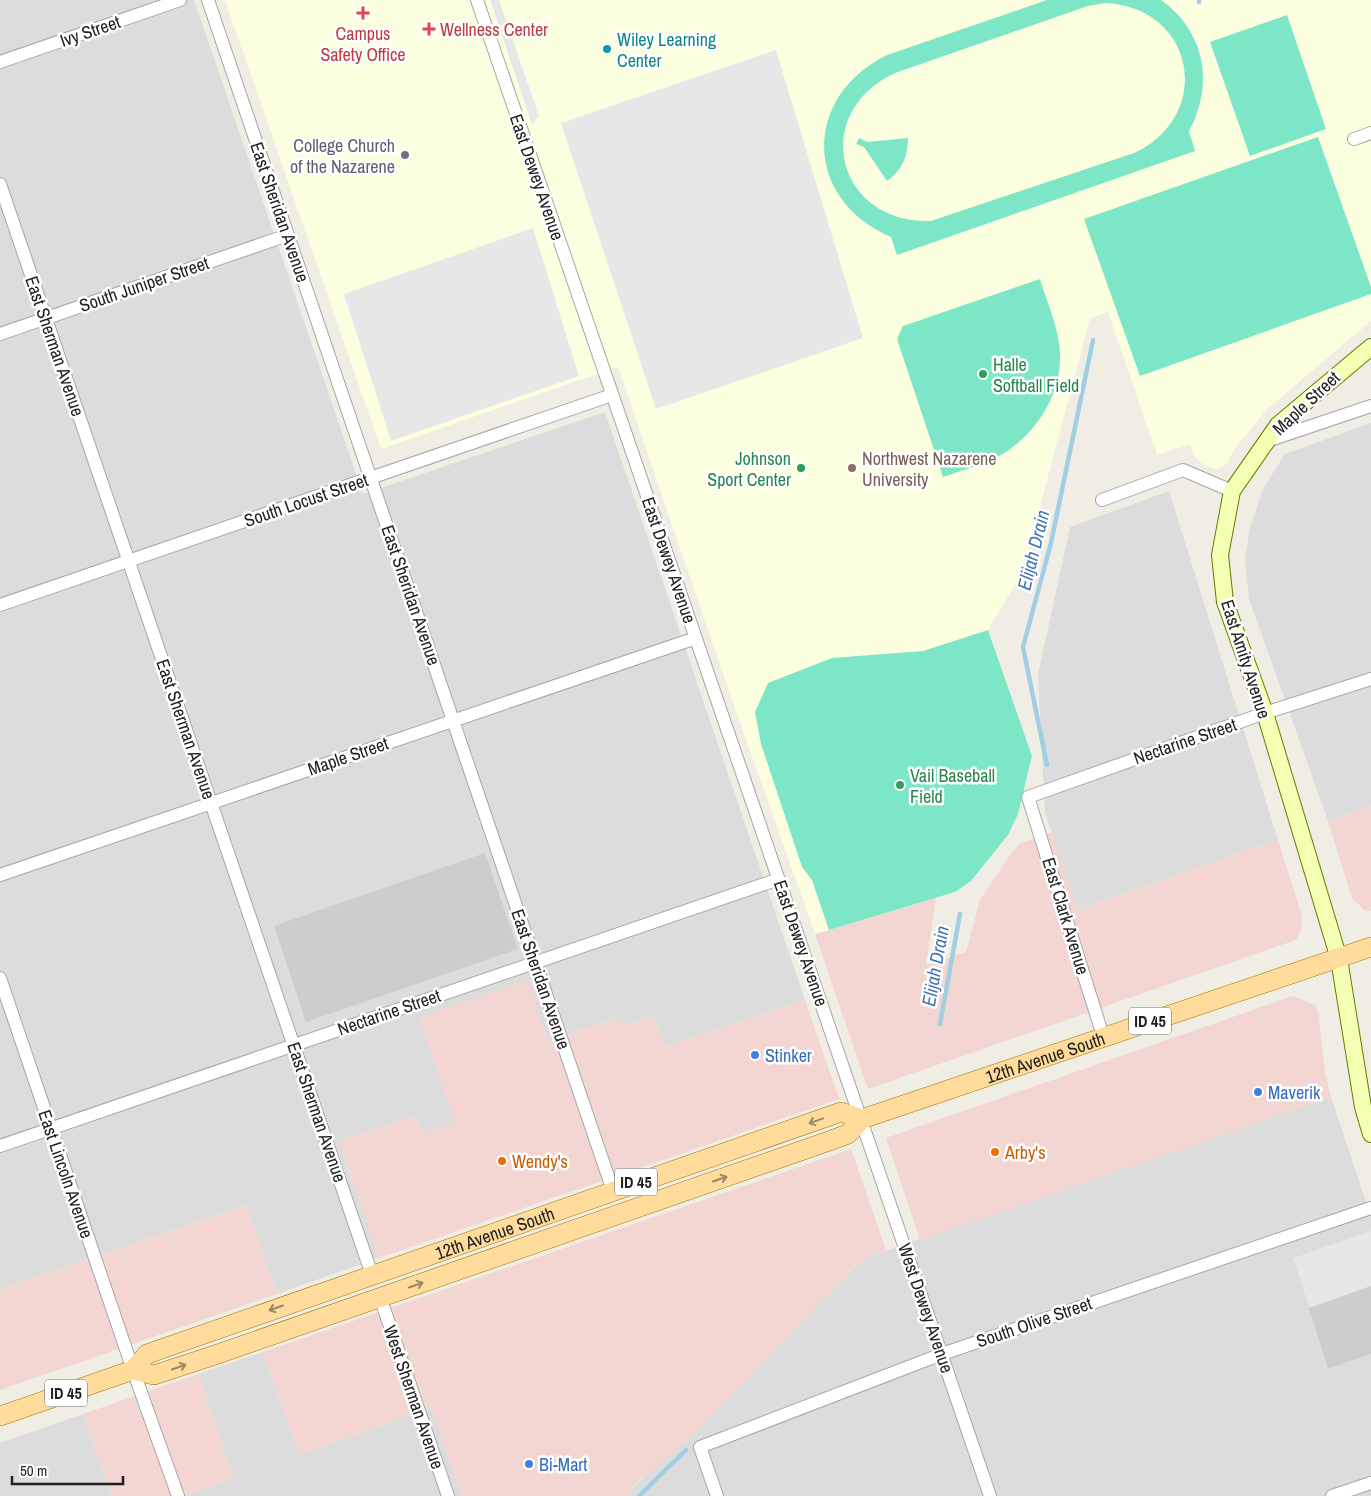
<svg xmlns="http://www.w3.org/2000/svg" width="1371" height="1496" font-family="'Archivo Narrow',sans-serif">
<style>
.residential{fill:#dddcdc}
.commercial{fill:#f3d6d2}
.education{fill:#fcffdf}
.religious{fill:#cdcdcd}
.pitch{fill:#7ce6c6;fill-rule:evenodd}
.parking{fill:#e7e7e7}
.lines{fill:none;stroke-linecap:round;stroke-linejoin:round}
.stream{stroke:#a1cee2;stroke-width:4.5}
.street-casing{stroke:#a6a6a6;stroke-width:14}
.secondary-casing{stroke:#647c00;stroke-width:18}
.primary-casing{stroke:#9a7400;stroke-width:20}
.street{stroke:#fff;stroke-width:12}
.secondary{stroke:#f5ffb4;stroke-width:16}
.primary{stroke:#ffdc9b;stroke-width:19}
.oneway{stroke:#9a8763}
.health-dot{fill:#e0444e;stroke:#fff;stroke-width:2}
.culture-dot{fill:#0f9aa8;stroke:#fff;stroke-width:2}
.worship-dot{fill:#6b7280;stroke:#fff;stroke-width:2}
.leisure-dot{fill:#2e9e5b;stroke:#fff;stroke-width:2}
.education-dot{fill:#8d6e63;stroke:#fff;stroke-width:2}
.shop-dot{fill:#3f7fe0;stroke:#fff;stroke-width:2}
.food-dot{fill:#e8710a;stroke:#fff;stroke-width:2}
.labels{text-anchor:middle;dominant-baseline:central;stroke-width:5;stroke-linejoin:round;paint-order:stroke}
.shield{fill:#fff;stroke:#626262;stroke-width:1}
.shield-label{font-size:16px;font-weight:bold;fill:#1f1f1f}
.health-label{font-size:18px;fill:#be3a42;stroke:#fff;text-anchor:start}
.street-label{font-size:18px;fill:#1f1f1f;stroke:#fff}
.culture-label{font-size:18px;fill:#0d838f;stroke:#fff;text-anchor:start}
.worship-label{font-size:18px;fill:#5b616d;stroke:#fff;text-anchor:end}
.leisure-label{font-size:18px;fill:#27864d;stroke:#fff;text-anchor:start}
.education-label{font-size:18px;fill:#785e54;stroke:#fff;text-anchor:start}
.shop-label{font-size:18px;fill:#366cbe;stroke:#fff;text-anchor:start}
.food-label{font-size:18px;fill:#c56008;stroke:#fff;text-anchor:start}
.water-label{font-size:19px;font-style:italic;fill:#4373b7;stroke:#fff}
</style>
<rect width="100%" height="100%" fill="#f0ede4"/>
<path class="residential" d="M 0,0 L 194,0 L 363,494 L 605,412 L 805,1000 L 664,1047 L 653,1015 L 621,1027 L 617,1018 L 548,1042 L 419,1017 L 456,1122 L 422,1133 L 416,1116 L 339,1141 L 379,1258 L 277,1294 L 246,1206 L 0,1289 Z
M 1371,423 L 1371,806 L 1328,821 L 1249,599 L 1245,561 L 1250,528 L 1263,489 L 1285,454 Z
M 1169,491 L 1278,840 L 1077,910 L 1045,812 L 1038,675 L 1070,527 Z
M 1331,1097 L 1371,1217 L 1371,1231 L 1294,1258 L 1328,1369 L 1371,1354 L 1371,1496 L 625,1496 L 864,1258 Z
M 263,1352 L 299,1454 L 431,1408 L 462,1496 L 183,1496 L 233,1478 L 198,1374 Z
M 83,1414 L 112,1496 L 0,1496 L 0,1443 Z"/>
<path class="commercial" d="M 1371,806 L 1371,911 L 1364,910 L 1352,898 L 1328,821 Z
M 1052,832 L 1078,910 L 1278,840 L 1302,916 L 1301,930 L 1297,938 L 1290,942 L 868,1089 L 815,934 L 936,898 L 926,965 L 966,952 L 980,900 L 1008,858 L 1019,844 Z
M 528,980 L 548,1042 L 618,1018 L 621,1027 L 653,1015 L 664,1047 L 805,1000 L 839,1099 L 379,1258 L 339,1141 L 416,1116 L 422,1133 L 455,1122 L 419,1017 Z
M 1293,996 L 1315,1005 L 1318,1011 L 1325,1073 L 1331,1097 L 920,1240 L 886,1138 Z
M 851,1149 L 886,1250 L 864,1258 L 857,1264 L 693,1435 L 641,1479 L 625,1496 L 462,1496 L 431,1408 L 299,1454 L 263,1352 Z
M 247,1206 L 277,1294 L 0,1390 L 0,1289 Z
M 198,1374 L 233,1478 L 183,1496 L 112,1496 L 83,1414 Z"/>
<path class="education" d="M 225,0 L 1371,0 L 1371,321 L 1267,409 L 1233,451 L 1227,464 L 1217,469 L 1206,466 L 1195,457 L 1190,444 L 1157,455 L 1108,312 L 1090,318 L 1023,571 L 988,630 L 1032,756 L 1018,814 L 1008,835 L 986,863 L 971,881 L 955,892 L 815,934 L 730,694 L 618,367 L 381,449 Z"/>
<path class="religious" d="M 485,853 L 518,949 L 306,1022 L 274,926 Z
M 1371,1231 L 1371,1354 L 1328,1369 L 1293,1258 Z"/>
<path class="pitch" d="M 1047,0 L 1161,0 C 1206,32 1214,85 1189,131 L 1195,151 L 897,255 L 891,237 C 803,199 802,97 887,55 ZM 1105,3 C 1195,7 1215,115 1134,153 L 931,221 C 836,224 809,113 895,73 L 1088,6 Z
M 1287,15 L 1326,129 L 1250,156 L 1210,42 Z
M 1318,137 L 1371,287 L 1371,294 L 1140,376 L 1084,219 Z
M 859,138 L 867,142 L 908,138 C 908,156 902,171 887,181 L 864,147 L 856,144 Z
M 1040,279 C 1046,299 1055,319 1058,338 C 1068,385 1040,432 1001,455 C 984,465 962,470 943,477 L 897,339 L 903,326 Z
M 988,630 L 1032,756 L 1018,814 L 1008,835 L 971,881 L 955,892 L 829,930 L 812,880 L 802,867 L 761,744 L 755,712 L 768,683 L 832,658 L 923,651 Z"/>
<path class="parking" d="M 490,0 L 499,0 L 539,116 L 532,124 Z
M 776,50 L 863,338 L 656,409 L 561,123 Z
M 533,228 L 579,376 L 391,441 L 344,294 Z
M 1371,1231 L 1371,1286 L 1309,1308 L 1293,1258 Z"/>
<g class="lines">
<path class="stream" d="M 1199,2 L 1199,0
M 1047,765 L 1023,647 L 1051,543 L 1093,340
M 940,1024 L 960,914
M 639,1496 L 686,1450"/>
<defs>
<path id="street" d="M 208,0 L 613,1191
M 477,0 L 990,1496
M 0,62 L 180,0
M 1354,139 L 1371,133
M 0,184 L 372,1275
M 0,334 L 288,235
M 1267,441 L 1371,406
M 1102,500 L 1183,470 L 1232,491
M 0,605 L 612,395
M 0,875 L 696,638
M 0,978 L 133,1370 L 178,1496
M 1103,1036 L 1028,797 L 1265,713 L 1371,679
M 0,1146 L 779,879
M 380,1297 L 448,1496
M 717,1496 L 700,1447 L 942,1354 L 1371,1208
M 1332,1496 L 1371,1483"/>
<path id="secondary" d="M 1371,347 L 1278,425 L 1232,491 L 1220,555 L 1225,602 L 1265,713 L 1339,959 L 1363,1107 L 1371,1134"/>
<g id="primary">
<path id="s1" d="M 133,1370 L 154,1375 L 218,1354 L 829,1141 L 848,1134 L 862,1119 L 1371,947"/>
<path id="s2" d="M 0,1416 L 133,1370 L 147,1354 L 841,1112 L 862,1119"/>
</g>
</defs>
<use href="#street" class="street-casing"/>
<use href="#secondary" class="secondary-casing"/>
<use href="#primary" class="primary-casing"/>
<use href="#street" class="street"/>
<use href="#secondary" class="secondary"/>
<use href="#primary" class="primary"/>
</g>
<defs><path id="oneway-shaft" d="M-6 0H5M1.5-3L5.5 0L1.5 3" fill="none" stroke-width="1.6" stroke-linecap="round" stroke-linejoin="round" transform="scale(1.25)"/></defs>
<g class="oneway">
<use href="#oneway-shaft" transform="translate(816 1121) rotate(160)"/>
<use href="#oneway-shaft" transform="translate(720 1179) rotate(-19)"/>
<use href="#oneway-shaft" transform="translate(416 1285) rotate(-19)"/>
<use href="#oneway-shaft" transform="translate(276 1308) rotate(161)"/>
<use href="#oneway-shaft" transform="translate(179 1367) rotate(-19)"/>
</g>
<g class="health-dot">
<path d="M360.5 5.5h5v5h5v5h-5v5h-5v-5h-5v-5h5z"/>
<path d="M426.5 21.5h5v5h5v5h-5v5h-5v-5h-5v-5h5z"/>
</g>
<circle class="culture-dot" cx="607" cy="49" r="5"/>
<circle class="worship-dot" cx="405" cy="155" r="5"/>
<g class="leisure-dot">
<circle cx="983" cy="374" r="5"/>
<circle cx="801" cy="468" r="5"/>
<circle cx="900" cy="785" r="5"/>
</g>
<circle class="education-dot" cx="852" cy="468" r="5"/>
<g class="shop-dot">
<circle cx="755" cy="1055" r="5"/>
<circle cx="1258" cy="1092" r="5"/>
<circle cx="529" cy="1464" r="5"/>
</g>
<g class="food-dot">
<circle cx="995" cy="1152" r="5"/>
<circle cx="502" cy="1161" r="5"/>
</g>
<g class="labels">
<g class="shield">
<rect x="1129" y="1007.5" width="42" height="27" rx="4"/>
<rect x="615" y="1168.5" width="42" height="27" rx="4"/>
<rect x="45" y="1379.5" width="42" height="27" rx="4"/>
</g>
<g class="shield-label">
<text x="1150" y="1021">ID 45</text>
<text x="636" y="1182">ID 45</text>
<text x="66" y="1393">ID 45</text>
</g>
<g class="health-label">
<text x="440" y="29">Wellness Center</text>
<text x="363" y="33" text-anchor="middle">Campus<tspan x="363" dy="21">Safety Office</tspan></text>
</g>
<g class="street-label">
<text transform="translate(90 31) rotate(-19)">Ivy Street</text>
<text transform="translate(537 177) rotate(71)">East Dewey Avenue</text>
<text transform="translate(280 212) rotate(71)">East Sheridan Avenue</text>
<text transform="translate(144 284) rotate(-19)">South Juniper Street</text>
<text transform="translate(55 346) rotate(71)">East Sherman Avenue</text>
<text transform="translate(1306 403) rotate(-43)">Maple Street</text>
<text transform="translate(306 500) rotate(-19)">South Locust Street</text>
<text transform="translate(669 560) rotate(71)">East Dewey Avenue</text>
<text transform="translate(411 595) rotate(71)">East Sheridan Avenue</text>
<text transform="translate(1246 659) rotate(72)">East Amity Avenue</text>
<text transform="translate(186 729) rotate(71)">East Sherman Avenue</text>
<text transform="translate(1185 741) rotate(-19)">Nectarine Street</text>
<text transform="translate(348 756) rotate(-19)">Maple Street</text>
<text transform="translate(1066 916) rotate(73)">East Clark Avenue</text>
<text transform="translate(801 943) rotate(71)">East Dewey Avenue</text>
<text transform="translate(541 979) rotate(71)">East Sheridan Avenue</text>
<text transform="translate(389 1012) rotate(-19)">Nectarine Street</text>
<text stroke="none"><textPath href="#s1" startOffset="970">12th Avenue South</textPath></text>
<text transform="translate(317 1112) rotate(71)">East Sherman Avenue</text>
<text transform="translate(66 1174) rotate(71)">East Lincoln Avenue</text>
<text stroke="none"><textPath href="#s2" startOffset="530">12th Avenue South</textPath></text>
<text transform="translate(926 1308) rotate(71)">West Dewey Avenue</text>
<text transform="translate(1034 1322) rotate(-19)">South Olive Street</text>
<text transform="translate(414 1397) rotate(71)">West Sherman Avenue</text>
</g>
<g class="culture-label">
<text x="617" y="39">Wiley Learning<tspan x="617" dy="21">Center</tspan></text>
</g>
<g class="worship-label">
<text x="395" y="145">College Church<tspan x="395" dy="21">of the Nazarene</tspan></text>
</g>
<g class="leisure-label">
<text x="993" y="364">Halle<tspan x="993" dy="21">Softball Field</tspan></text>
<text x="791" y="458" text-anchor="end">Johnson<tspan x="791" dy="21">Sport Center</tspan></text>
<text x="910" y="775">Vail Baseball<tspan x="910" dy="21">Field</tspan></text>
</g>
<g class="education-label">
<text x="862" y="458">Northwest Nazarene<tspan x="862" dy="21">University</tspan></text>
</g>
<g class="shop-label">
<text x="765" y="1055">Stinker</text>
<text x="1268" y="1092">Maverik</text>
<text x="539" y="1464">Bi-Mart</text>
</g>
<g class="food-label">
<text x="1005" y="1152">Arby's</text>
<text x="512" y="1161">Wendy's</text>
</g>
<g class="water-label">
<text transform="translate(1033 550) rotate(-76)">Elijah Drain</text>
<text transform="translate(935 966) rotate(-80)">Elijah Drain</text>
</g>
</g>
<path d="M12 1476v8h111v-8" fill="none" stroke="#1f1f1f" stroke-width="2.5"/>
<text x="20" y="1476" font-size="15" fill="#1f1f1f" stroke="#ffffff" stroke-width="4" paint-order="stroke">50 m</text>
</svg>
